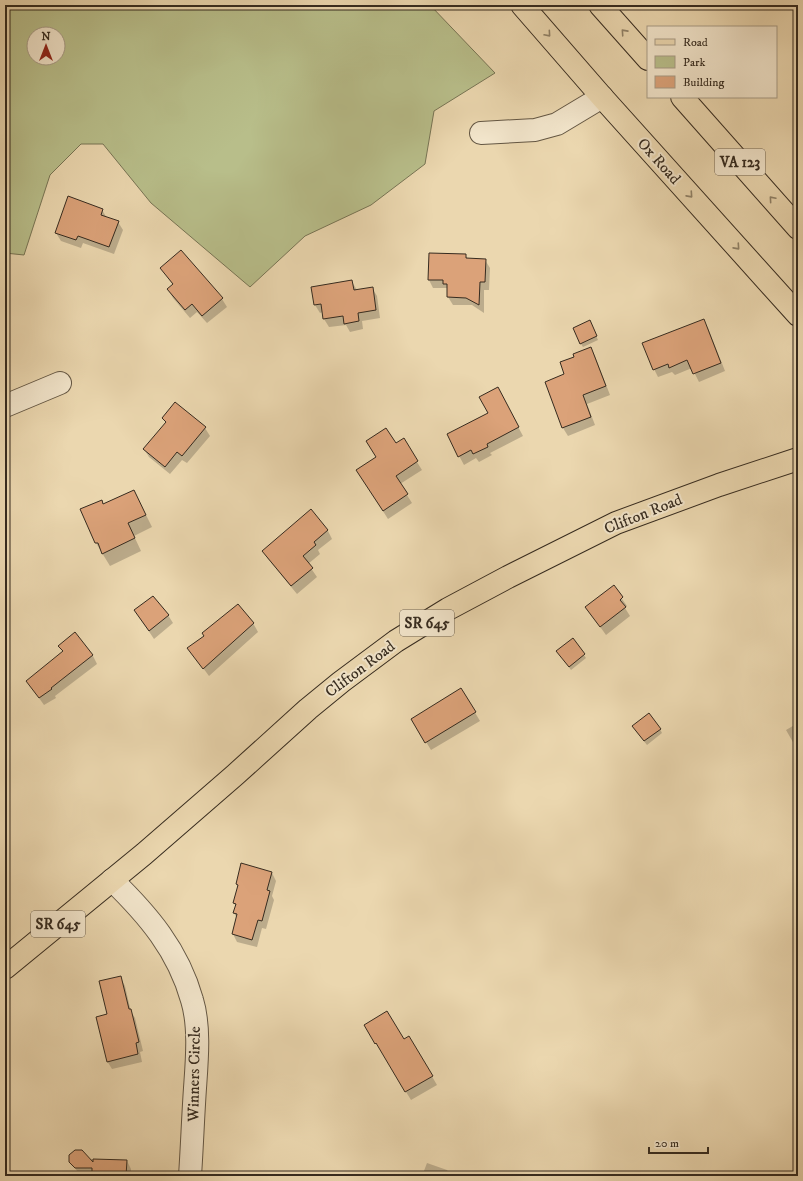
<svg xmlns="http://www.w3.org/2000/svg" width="803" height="1181" font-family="'IM FELL DW Pica',serif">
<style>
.green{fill:#b8be8a;stroke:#777454;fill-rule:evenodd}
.shadow{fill:#0003}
.building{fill:#dba279;stroke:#362b1f}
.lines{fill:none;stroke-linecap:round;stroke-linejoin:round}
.minor-casing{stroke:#635643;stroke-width:24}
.major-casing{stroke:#362b1f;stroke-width:24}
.highway-casing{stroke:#362b1f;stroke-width:24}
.minor{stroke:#f2e5cb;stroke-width:22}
.major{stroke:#ebd7af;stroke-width:22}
.highway{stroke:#ebd7af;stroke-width:22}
.oneway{stroke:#908167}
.labels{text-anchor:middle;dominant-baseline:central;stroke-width:4;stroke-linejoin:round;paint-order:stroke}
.shield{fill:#f2e5cb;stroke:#6e6353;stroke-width:1}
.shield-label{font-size:15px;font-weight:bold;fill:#362b1f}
.street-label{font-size:16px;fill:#362b1f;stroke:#f2e5cb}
</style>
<rect width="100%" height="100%" fill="#ebd7af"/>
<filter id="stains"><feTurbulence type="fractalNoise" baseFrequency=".005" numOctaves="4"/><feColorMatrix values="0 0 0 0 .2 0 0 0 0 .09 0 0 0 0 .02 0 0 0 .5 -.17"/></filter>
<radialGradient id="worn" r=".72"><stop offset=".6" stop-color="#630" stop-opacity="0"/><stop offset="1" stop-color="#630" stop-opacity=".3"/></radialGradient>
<path class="green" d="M 5,5 L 430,5 L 495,73 L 434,111 L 425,164 L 371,205 L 305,236 L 250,287 L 151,203 L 103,144 L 81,144 L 50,175 L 24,255 L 5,253 ZM 34,34 L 58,34 L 58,58 L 34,58 Z"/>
<path class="shadow" d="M 102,210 L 107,218 L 118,222 L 123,230 L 114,254 L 83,243 L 81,248 L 61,241 L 56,233 Z
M 465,255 L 468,259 L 485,260 L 490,268 L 489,290 L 484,290 L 484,313 L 472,305 L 453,305 L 448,297 L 448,291 L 447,288 L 433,288 L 429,280 Z
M 161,268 L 222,299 L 227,307 L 207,323 L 197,312 L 190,318 L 173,298 L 168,290 L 173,285 Z
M 352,282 L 357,290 L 372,288 L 377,296 L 380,318 L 362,321 L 363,329 L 350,332 L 346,325 L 329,327 L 324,319 L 323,312 L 320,313 L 315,305 Z
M 703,320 L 708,328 L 725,371 L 699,382 L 692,368 L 675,375 L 672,372 L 658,377 L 654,369 Z
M 591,325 L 598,340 L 583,347 L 581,344 Z
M 591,348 L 595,356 L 610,395 L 587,404 L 595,425 L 568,436 L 563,428 L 566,375 L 575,358 Z
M 502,397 L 523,436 L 490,453 L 492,455 L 479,462 L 476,458 L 464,465 L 448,435 L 489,414 Z
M 163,418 L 205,428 L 210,436 L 187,463 L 182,460 L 170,474 L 149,457 L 144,449 L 166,423 Z
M 403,440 L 422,470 L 400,484 L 412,503 L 388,519 L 357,470 Z
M 134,491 L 152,527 L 134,536 L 141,551 L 110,566 L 96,543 L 103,505 Z
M 311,511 L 328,531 L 332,539 L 318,550 L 320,554 L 308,564 L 317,577 L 297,594 L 268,559 L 263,551 Z
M 613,586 L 627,606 L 625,608 L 630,616 L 606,635 L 586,607 Z
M 168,615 L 173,623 L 154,639 L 140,618 Z
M 253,623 L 258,632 L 209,676 L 189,649 Z
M 75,634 L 93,656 L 97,664 L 55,696 L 56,698 L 44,705 L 27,681 L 63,652 L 60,646 Z
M 573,639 L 586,658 L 571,670 L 560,655 Z
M 461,689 L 480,721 L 431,750 L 417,727 Z
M 798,723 L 798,751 L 786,730 Z
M 660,729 L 662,733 L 647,745 L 635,730 Z
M 272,873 L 276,881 L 272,896 L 274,900 L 266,929 L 262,928 L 257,947 L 237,942 L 233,934 L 237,918 L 234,913 L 236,907 L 234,903 L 238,887 L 237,884 Z
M 120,977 L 125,986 L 131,1012 L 135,1018 L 143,1051 L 140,1052 L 142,1062 L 112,1069 L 107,1061 L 108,1015 Z
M 365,1025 L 403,1040 L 409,1037 L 437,1085 L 411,1100 Z
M 88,1159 L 127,1161 L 131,1169 L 131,1176 L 80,1175 L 70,1161 Z
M 427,1163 L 447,1170 L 451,1176 L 422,1176 Z"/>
<path class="building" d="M 68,196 L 103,209 L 101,215 L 119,221 L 109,247 L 78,236 L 76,240 L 55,233 Z
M 181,250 L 223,298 L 202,316 L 192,304 L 185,310 L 167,289 L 173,284 L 160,268 Z
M 429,253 L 466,254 L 466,258 L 486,259 L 485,282 L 480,282 L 479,305 L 466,298 L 447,297 L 447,284 L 443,284 L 443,280 L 428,280 Z
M 352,280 L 354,290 L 373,287 L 376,310 L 358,313 L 359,321 L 344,324 L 343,316 L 323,319 L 321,304 L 314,305 L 311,287 Z
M 704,319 L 721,363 L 693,374 L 687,360 L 669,368 L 668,364 L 653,370 L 642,343 Z
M 590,320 L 597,336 L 580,344 L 573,328 Z
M 591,347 L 606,386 L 583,395 L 591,417 L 562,428 L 545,382 L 564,374 L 560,362 L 574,357 L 573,354 Z
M 498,387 L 519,427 L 487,444 L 488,447 L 473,454 L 471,450 L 458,457 L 447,434 L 488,413 L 479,397 Z
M 175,402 L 206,427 L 182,456 L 177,452 L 165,467 L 143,449 L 166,422 L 162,418 Z
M 386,428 L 396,443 L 404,438 L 418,461 L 396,476 L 408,494 L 383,511 L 356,470 L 376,457 L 366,441 Z
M 134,490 L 146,515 L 128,523 L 135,538 L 102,554 L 98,543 L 95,543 L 80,509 L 102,500 L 103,504 Z
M 311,509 L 328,530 L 314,542 L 316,545 L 303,556 L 313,568 L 291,586 L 262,551 Z
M 614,585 L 623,597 L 620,600 L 626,607 L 600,627 L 585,607 Z
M 153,596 L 169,615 L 149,631 L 134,610 Z
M 238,604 L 254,623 L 203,669 L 187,648 L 204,636 L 202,633 Z
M 75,632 L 93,655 L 51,688 L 52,689 L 39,698 L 26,681 L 63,651 L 58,646 Z
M 573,638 L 585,654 L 569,667 L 556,651 Z
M 461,688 L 476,712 L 425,743 L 411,719 Z
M 649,713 L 661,729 L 644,741 L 632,726 Z
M 241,863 L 272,872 L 267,890 L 270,891 L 262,921 L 258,920 L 252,940 L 232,934 L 237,914 L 233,913 L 236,904 L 233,903 L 238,885 L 236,884 Z
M 121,976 L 129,1009 L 131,1009 L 139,1042 L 136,1043 L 138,1054 L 107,1062 L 96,1017 L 107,1014 L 99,981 Z
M 387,1011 L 404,1039 L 409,1036 L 433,1076 L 405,1092 L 376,1043 L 375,1044 L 364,1025 Z
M 75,1150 L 82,1150 L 93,1162 L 93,1159 L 127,1160 L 126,1176 L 92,1176 L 92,1168 L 75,1168 L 69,1162 L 69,1155 Z"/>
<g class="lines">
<defs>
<path id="minor" d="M 481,133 L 535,130 L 557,124 L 602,97
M 5,406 L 60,383
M 112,880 C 148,915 178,950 192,1000 C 200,1026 197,1060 195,1088 C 193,1117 192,1147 190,1176"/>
<path id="major" d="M 5,968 L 144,854 L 235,775 L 308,709 L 341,682 L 396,641 L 448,609 L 508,577 L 616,523 L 719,485 L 798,459"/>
<path id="highway" d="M 522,5 L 602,97 L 798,315
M 600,5 L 648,59
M 682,97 L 798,228"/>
</defs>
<use href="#minor" class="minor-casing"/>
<use href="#major" class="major-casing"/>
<use href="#highway" class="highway-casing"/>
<use href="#minor" class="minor"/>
<use href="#major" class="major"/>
<use href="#highway" class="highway"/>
</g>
<defs><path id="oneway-chevron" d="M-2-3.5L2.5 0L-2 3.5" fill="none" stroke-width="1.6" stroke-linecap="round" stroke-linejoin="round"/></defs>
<g class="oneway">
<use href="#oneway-chevron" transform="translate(624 32) rotate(-132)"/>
<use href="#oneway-chevron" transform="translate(548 34) rotate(49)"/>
<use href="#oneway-chevron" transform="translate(690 195) rotate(48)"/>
<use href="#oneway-chevron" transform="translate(772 199) rotate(-131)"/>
<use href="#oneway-chevron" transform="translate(737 247) rotate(48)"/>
</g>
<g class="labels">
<g class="shield">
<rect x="715" y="149" width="50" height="26" rx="3"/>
<rect x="400" y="610" width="54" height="26" rx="3"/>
<rect x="31" y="911" width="54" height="26" rx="3"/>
</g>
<g class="shield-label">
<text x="740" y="162">VA 123</text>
<text x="427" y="623">SR 645</text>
<text x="58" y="924">SR 645</text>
</g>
<g class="street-label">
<text transform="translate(659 161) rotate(48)">Ox Road</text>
<text transform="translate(643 514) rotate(-22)">Clifton Road</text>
<text transform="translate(360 669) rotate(-37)">Clifton Road</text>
<text transform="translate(194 1074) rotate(-89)">Winners Circle</text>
</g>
</g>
<rect width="803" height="1181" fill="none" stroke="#ebd7af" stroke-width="20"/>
<rect x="6" y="6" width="791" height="1169" fill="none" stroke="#362b1f" stroke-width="2"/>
<rect x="10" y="10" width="783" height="1161" fill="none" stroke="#362b1f"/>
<rect x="647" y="26" width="130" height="72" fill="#f2e5cb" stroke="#a79b86"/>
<rect x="655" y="39" width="20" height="6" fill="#ebd7af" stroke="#a79b86"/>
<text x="683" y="46" font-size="12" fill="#362b1f">Road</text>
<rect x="655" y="56" width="20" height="12" fill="#b8be8a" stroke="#a79b86"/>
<text x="683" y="66" font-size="12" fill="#362b1f">Park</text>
<rect x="655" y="76" width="20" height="12" fill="#dba279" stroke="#a79b86"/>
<text x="683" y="86" font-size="12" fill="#362b1f">Building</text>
<g transform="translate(46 46)"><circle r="19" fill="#f2e5cb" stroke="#a79b86"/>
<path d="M0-3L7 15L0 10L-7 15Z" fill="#8f2418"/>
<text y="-6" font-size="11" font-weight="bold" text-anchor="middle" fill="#362b1f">N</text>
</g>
<path d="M649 1147v6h59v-6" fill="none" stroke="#362b1f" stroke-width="2"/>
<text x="655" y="1147" font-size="12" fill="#362b1f" stroke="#f2e5cb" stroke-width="3" paint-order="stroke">20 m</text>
<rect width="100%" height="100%" filter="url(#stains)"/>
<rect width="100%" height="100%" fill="url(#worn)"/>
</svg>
